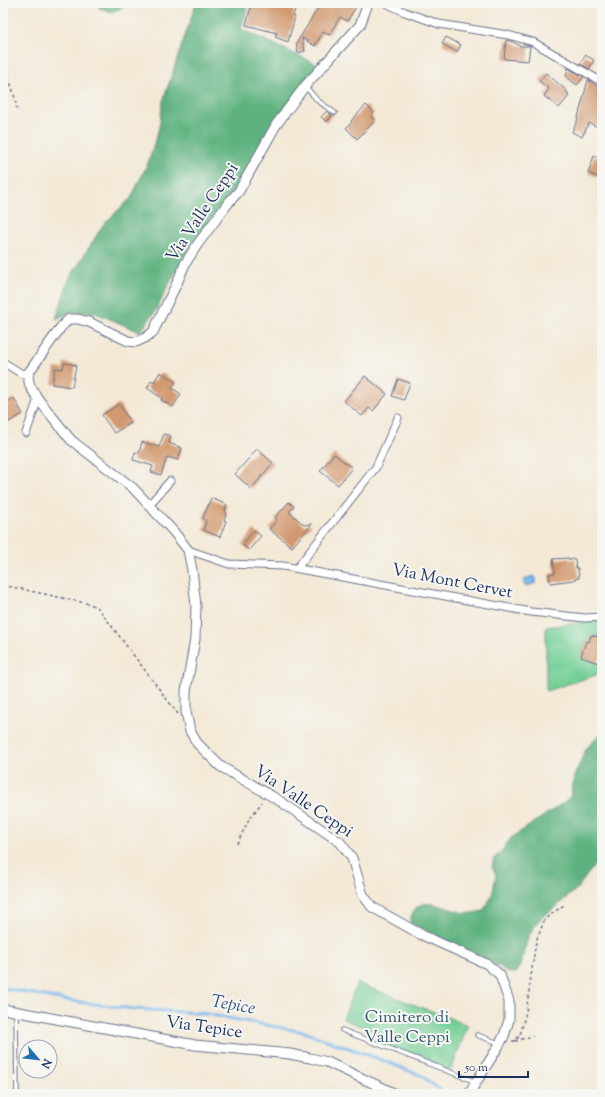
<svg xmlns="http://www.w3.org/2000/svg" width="605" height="1097" font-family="'Sorts Mill Goudy',serif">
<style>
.green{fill:#74cf96;stroke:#487f7a}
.forest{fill:#5fb27f;stroke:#3d706e}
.water{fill:#7ab8ee;stroke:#4a74a6}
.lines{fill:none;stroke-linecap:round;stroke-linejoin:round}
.stream{stroke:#7ab8ee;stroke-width:3}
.building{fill:#d29970}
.service-casing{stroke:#677088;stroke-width:5.5}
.minor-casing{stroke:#677088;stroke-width:9}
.tertiary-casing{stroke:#677088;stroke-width:11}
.path{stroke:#677088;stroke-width:1.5;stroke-dasharray:3 3;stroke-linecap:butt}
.service{stroke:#fff;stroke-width:3.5}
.minor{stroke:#fff;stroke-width:7}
.tertiary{stroke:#fff;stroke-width:9}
.labels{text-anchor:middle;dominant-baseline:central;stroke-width:4;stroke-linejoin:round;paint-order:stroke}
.street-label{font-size:17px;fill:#1b2f5e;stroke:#f6f6f2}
.park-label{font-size:17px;fill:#31576c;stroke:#f6f6f2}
.water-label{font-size:18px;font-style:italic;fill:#385889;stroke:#f6f6f2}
</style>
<rect width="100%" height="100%" fill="#f6f6f2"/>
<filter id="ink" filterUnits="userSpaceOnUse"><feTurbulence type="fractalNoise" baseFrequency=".025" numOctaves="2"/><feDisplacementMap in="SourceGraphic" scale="8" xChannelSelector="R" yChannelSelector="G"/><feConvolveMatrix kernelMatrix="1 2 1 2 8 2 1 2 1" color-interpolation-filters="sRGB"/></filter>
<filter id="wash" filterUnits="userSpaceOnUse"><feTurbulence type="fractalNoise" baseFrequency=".012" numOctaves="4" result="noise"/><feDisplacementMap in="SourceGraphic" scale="16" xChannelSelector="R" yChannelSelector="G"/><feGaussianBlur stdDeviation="0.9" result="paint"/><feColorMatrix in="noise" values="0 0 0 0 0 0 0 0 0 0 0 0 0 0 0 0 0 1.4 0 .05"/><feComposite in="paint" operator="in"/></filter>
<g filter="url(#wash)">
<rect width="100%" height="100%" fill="#f3e9d6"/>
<path class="green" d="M 601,620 L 602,621 L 602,630 L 599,637 L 592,635 L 589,642 L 586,641 L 581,657 L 602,664 L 602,673 L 546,691 L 546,627 Z
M 357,983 L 468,1025 L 451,1070 L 378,1042 L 381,1034 L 343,1019 Z"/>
<path class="forest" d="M 98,3 L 132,3 L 112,12 L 99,8 Z
M 196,3 L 249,3 L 241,29 L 319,65 L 236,187 L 193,242 L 180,263 L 155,312 L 140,332 L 96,313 L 70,312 L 56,319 L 68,281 L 103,225 L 131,198 L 148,163 L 159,128 L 163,101 Z
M 602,732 L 602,845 L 596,863 L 576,890 L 537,922 L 528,938 L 520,966 L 515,973 L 506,972 L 499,966 L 410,923 C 414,889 445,909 465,913 C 471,914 477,912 483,911 L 492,896 L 496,875 L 492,867 L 494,858 L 501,852 L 511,838 L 566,801 L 571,795 L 574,776 L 586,749 Z"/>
<path class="water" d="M 533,576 L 536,578 L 536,583 L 526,586 L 524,585 L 524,580 L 530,577 Z"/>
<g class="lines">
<path class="stream" d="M 3,988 L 64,1000 L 134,1009 L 201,1013 L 304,1032 L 382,1060 L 422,1076 L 445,1094"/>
</g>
<g id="blocks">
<path class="building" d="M 252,3 L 272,3 L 283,6 L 284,3 L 297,3 L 293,16 L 295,17 L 288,42 L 275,37 L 277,33 L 246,25 Z
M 321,3 L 340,3 L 345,6 L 347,3 L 350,3 L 356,7 L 347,21 L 340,17 L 329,35 L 323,32 L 315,46 L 302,38 L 305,51 L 298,53 L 296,44 Z
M 446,37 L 461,45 L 457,52 L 442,44 Z
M 506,40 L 513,42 L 520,46 L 530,46 L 528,61 L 504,59 Z
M 585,55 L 594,60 L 589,69 L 580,64 Z
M 568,68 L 584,77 L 577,85 L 566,77 Z
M 546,73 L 566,90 L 569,96 L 559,108 L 544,96 L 549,89 L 539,81 Z
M 588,80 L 600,88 L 598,94 L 602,96 L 602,129 L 589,123 L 582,137 L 572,132 L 577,121 Z
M 366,105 L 374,113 L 371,116 L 375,121 L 357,139 L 346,128 L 352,122 L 351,121 Z
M 327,111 L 332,115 L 327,122 L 321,117 Z
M 594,156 L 602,159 L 602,179 L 588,173 Z
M 64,363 L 76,365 L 72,387 L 52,384 L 55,368 L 63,369 Z
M 160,372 L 176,382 L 172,388 L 181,394 L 173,407 L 161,400 L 162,398 L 147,388 L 152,380 L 154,382 Z
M 365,376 L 387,394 L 373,411 L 369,408 L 362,416 L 344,401 Z
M 398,379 L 410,383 L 404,400 L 392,396 Z
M 14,398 L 23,414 L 9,422 L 3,411 L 3,404 Z
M 119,404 L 131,423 L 114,433 L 102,415 Z
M 164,434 L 171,436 L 169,443 L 182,448 L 178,460 L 167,457 L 161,475 L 151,472 L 153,466 L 133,460 L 135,452 L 139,453 L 142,442 L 159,447 Z
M 257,449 L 273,463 L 251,489 L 235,474 Z
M 334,454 L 352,468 L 338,485 L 320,471 Z
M 211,498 L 227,505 L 225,510 L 227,513 L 224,520 L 226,521 L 220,537 L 203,530 L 206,522 L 203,518 Z
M 289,502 L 294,507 L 289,512 L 304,525 L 312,524 L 292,547 L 269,529 L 277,520 L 275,518 Z
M 254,530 L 261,536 L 249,550 L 242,545 Z
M 569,558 L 569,560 L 575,559 L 576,568 L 578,568 L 579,578 L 575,579 L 574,580 L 550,583 L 549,574 L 555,573 L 553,559 Z
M 591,635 L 602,638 L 602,659 L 599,659 L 598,663 L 581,657 L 586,641 L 589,642 Z"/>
</g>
</g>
<g filter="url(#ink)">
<use href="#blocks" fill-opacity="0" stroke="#677088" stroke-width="1"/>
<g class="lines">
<defs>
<path id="service" d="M 306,87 L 317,100 L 335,113
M 16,1012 L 17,1094
M 342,1030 L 476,1082
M 477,1035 L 499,1043"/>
<path id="minor" d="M 386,3 L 405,12 L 439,24 L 508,35 L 533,42 L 602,82
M 3,362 L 22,374 L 29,372
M 26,433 L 38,399
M 149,505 L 170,481
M 188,550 L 229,564 L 283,566 L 531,612 L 585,618 L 602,617
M 297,568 L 376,467 L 398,418"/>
<path id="tertiary" d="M 368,3 L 366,9 L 360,25 L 305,86 L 276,125 L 239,191 L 229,202 L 197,245 L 185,264 L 177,283 L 153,332 L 145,338 L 136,342 L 128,341 L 89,322 L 78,319 L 69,319 L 61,327 L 29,372 L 28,377 L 30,386 L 38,399 L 71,440 L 133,488 L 173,531 L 188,550 L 192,570 L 196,606 L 195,639 L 186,691 L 186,712 L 190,731 L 197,743 L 220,766 L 280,801 L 340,842 L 352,858 L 363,895 L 372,907 L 422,935 L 487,964 L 500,975 L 509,1001 L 509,1020 L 504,1036 L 498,1047 L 469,1094
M 3,1009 L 195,1045 L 290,1054 L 310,1058 L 327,1062 L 396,1094"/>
</defs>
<use href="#service" class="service-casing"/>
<use href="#minor" class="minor-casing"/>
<use href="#tertiary" class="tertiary-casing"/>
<path class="path" d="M 3,67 C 11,81 15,95 17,111
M 3,585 L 90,604 L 98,608 L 178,714
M 237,844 L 248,821 L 262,802
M 512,1041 L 515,1041 L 520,1035 L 526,1012 L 536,941 L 545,919 L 565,904
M 515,1041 L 533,1036"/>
<use href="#service" class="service"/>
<use href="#minor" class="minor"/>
<use href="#tertiary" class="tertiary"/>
</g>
</g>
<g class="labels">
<g class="street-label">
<text transform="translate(203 213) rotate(-56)">Via Valle Ceppi</text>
<text transform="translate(452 582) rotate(11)">Via Mont Cervet</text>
<text transform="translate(303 802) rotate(34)">Via Valle Ceppi</text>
<text transform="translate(204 1028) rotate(8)">Via Tepice</text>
</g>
<g class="park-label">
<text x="407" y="1018">Cimitero di<tspan x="407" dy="20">Valle Ceppi</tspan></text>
</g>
<g class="water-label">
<text transform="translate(233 1006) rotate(10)">Tepice</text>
</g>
</g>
<rect width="605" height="1097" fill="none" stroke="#f6f6f2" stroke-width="16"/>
<g transform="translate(38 1059) rotate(118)"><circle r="19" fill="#f6f6f2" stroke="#9ea6b7"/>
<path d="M0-3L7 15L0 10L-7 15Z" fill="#1f6fb2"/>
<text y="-6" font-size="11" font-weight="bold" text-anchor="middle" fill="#1b2f5e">N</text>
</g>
<path d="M459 1071v6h69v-6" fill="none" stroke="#1b2f5e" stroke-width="2"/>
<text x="465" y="1071" font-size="12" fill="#1b2f5e" stroke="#f6f6f2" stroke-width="3" paint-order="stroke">50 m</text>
</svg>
